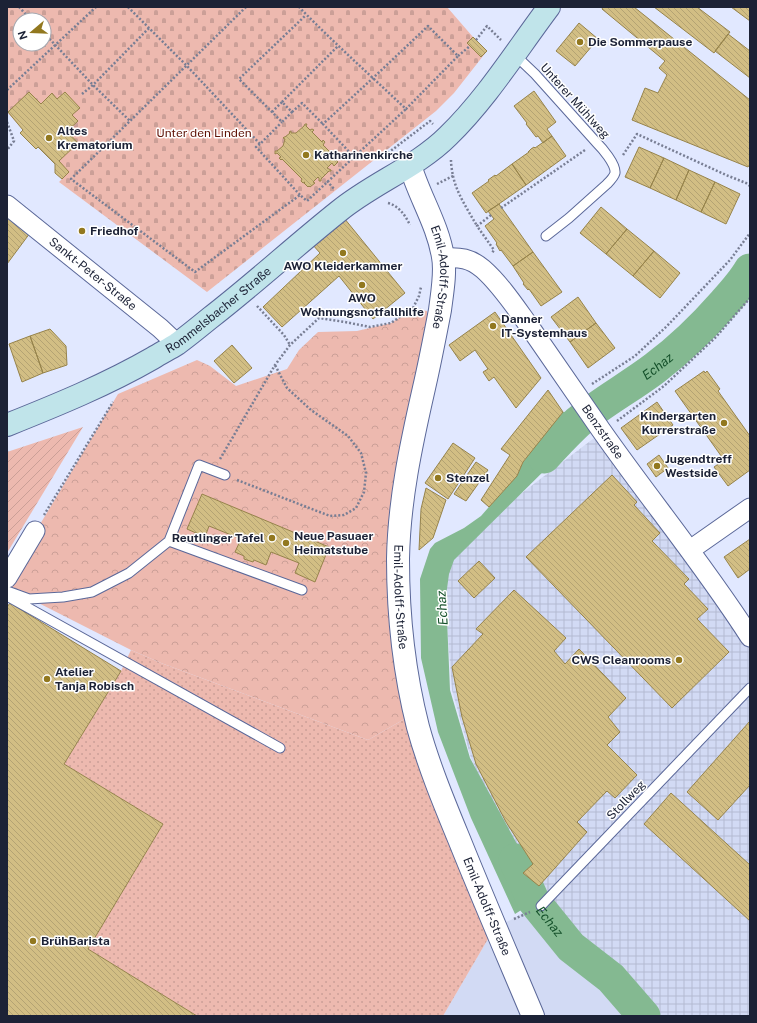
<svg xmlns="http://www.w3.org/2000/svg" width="757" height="1023" font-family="'Public Sans',sans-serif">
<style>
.built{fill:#d2daf4}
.industrial{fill:url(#industrial-grid)}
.grass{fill:url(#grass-dots)}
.forest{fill:url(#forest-crowns)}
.cemetery{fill:url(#cemetery-stones);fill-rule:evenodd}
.garden{fill:url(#garden-furrows)}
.water{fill:#84b991}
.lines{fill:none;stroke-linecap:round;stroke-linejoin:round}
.river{stroke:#84b991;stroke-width:33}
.building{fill:url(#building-back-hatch);stroke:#96834b}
.service-casing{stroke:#5b6899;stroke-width:11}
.minor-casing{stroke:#5b6899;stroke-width:21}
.tertiary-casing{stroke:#5b6899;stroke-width:24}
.secondary-casing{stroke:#5b6899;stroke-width:24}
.path{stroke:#787e94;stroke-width:2.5;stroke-dasharray:2 2;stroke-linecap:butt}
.service{stroke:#fff;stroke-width:9}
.minor{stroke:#fff;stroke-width:19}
.tertiary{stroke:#fff;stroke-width:22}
.secondary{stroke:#c0e4ea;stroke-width:22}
.poi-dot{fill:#92781f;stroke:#fff;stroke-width:1.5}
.labels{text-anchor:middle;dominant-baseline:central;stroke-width:3;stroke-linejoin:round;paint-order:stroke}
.poi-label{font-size:12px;font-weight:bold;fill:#1c2236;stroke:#fff;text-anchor:start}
.street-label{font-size:12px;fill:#1c2236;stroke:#fff}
.park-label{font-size:12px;fill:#601408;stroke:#fff}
.water-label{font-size:13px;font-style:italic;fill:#14502a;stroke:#fff}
</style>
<defs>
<pattern id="industrial-grid" width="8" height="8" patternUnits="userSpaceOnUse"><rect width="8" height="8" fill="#d2daf4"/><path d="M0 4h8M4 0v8" fill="none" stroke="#b4bbd2"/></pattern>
<pattern id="grass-dots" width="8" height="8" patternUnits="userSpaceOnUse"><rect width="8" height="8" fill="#edb9af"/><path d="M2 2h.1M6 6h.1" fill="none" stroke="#cb9f97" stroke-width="1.8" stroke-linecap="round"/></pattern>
<pattern id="forest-crowns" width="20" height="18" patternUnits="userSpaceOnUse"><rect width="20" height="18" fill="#edb9af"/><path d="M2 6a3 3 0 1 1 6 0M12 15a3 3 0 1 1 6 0" fill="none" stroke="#cb9f97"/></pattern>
<pattern id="cemetery-stones" width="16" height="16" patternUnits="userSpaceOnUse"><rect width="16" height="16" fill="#edb9af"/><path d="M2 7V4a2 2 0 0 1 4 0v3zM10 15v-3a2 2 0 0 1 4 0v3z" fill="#cb9f97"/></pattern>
<pattern id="garden-furrows" width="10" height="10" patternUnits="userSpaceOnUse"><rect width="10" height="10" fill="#edb9af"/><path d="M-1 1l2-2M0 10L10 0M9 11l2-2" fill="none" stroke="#cb9f97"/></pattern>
<pattern id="building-back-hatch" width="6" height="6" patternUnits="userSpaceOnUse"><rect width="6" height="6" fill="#d2be84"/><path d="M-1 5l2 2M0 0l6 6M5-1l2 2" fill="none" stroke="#b4a373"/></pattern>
</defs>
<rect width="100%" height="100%" fill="#e1e8ff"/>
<path class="built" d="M 536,904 L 570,948 L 608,980 L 640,1016 L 443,1016 L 495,927 L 513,919 Z"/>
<path class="industrial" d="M 602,432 L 745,629 L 750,650 L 750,1016 L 646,1016 L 612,977 L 572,945 L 534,899 L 471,758 L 452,690 L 444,585 L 452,558 L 514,499 Z"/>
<path class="grass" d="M 131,650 L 161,663 L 368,740 L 415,713 L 495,927 L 443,1016 L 197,1016 L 88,949 L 163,824 L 64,764 L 121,671 Z"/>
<path class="forest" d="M 413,309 L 427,311 L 432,354 L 404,486 L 415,713 L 368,740 L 161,663 L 131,650 L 7,587 L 36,531 L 118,394 L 197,360 L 210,366 L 236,386 L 287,369 L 299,350 L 318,332 L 357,331 L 391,323 Z"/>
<path class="cemetery" d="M 7,7 L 447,7 L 473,37 L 487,51 L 454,93 L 436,111 L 207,292 L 59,182 L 62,179 L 55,173 L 55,164 L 38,147 L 36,149 L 20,133 L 23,130 L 8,113 L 7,113 ZM 20,20 L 44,20 L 44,44 L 20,44 Z"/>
<path class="garden" d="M 83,427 L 7,553 L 7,452 Z"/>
<path class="water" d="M 563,412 L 565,412 L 582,435 L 560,455 L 454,560 L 449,574 L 446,596 L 450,690 L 470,758 L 528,864 L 522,872 L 537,900 L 515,914 L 471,818 L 438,732 L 421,658 L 420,579 L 430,549 L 435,543 L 464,528 L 481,516 L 516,476 L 523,462 Z"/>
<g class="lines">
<g class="river">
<path id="s1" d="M 544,457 C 555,445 566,433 578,422 C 602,402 630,387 655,368 C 680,349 703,327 724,303 C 733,293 743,282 750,270"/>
<path id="s2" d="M 515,860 L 533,900 L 571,947 L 611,978 L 644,1016"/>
</g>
</g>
<path class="building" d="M 603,7 L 634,7 L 750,100 L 750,164 L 748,167 L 632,120 L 645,88 L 658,93 L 667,75 L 659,68 L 665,61 L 602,9 Z
M 654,7 L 697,7 L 730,32 L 714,53 Z
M 731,7 L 750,7 L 750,21 Z
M 579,23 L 598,39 L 575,66 L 556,51 Z
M 728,34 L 750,51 L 750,78 L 715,51 Z
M 473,37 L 487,51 L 481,57 L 467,43 Z
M 534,91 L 556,122 L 547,129 L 552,136 L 543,143 L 538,136 L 536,137 L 526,124 L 527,123 L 514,106 Z
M 29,92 L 41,104 L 52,93 L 57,99 L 65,92 L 80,108 L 72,115 L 78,121 L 67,131 L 78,143 L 59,161 L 69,172 L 62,179 L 55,173 L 55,164 L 38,147 L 36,149 L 20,133 L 23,130 L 8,112 Z
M 305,124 L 307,124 L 306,126 L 310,130 L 312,129 L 314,130 L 312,132 L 322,142 L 323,140 L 325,142 L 323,145 L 331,153 L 332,152 L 333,154 L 332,155 L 334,156 L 335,156 L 338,159 L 336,160 L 338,162 L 334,166 L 332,163 L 327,168 L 331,170 L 331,171 L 329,171 L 321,179 L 321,181 L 319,181 L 319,178 L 318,177 L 313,182 L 315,183 L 310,187 L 309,186 L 308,187 L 304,183 L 305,182 L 303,183 L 301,181 L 302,179 L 282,159 L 281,160 L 279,158 L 281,157 L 277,153 L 275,154 L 275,151 L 277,151 L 283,146 L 285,139 L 283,138 L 284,137 L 285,137 L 290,133 L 289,132 L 291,131 L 291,133 L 296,133 L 304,126 Z
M 552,136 L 566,156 L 526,185 L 512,164 L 529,152 L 528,152 L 531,149 L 534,147 L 535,148 Z
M 639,147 L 664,158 L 650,188 L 625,177 Z
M 664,158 L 689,170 L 676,200 L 650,188 Z
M 512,164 L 526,185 L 486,213 L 472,193 L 489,181 L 488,180 L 495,175 L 496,176 Z
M 689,170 L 715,182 L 701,212 L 676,200 Z
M 715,182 L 740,194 L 726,224 L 701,212 Z
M 499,204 L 533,252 L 513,266 L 501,250 L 500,251 L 496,244 L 497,243 L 485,226 L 494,219 L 488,211 Z
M 601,207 L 627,229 L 606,254 L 580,233 Z
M 7,215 L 30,233 L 7,264 Z
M 344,218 L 405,293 L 373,319 L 339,276 L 282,327 L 263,307 L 320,253 L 312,244 Z
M 627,229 L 654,251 L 633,276 L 606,254 Z
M 654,251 L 680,273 L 660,298 L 633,276 Z
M 533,252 L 562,292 L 541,306 L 529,289 L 528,290 L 523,284 L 524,283 L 513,266 Z
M 578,297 L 596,323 L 570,342 L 551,317 Z
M 495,312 L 541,378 L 516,408 L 494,377 L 489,381 L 483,372 L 488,369 L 475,350 L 460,361 L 449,345 Z
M 596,323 L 615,348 L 588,368 L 570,342 Z
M 50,329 L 66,346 L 67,365 L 43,373 L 30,336 Z
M 30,336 L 43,373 L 22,382 L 9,344 Z
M 232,345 L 252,368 L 234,383 L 214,361 Z
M 704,371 L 705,373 L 707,371 L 720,389 L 718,391 L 750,436 L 750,470 L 728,486 L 714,467 L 724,460 L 675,391 Z
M 548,390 L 563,412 L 523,462 L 517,476 L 489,507 L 481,500 L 510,455 L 501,449 Z
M 657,402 L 673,425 L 637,450 L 621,428 Z
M 453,443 L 475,458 L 448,499 L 425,483 Z
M 659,455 L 668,468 L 656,477 L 647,464 Z
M 476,462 L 488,470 L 466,501 L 454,494 Z
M 612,475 L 637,502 L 634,505 L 660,533 L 652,541 L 689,579 L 684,584 L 708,609 L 697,619 L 729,652 L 672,708 L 526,557 Z
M 426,488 L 446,500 L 433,538 L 419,550 L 421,509 Z
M 202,494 L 329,547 L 315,582 L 295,573 L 299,563 L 271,552 L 266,565 L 254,560 L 253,562 L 244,559 L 244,556 L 235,552 L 241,539 L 209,526 L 205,537 L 187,529 Z
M 750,539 L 750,569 L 738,578 L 724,557 Z
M 479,561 L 495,578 L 474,598 L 458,581 Z
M 514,590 L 566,638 L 554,651 L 565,664 L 579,649 L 626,698 L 608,717 L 620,732 L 607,745 L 637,775 L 615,798 L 607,791 L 577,822 L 587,832 L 539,886 L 523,873 L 533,864 L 506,822 L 476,764 L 462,717 L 452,667 L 483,634 L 476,629 Z
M 10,603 L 121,671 L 64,764 L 163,824 L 88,949 L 197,1016 L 7,1016 L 7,607 Z
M 750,721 L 750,785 L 718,820 L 687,792 Z
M 671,793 L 750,865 L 750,921 L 644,824 Z"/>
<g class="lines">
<defs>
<path id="service" d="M 515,55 L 535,74 L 596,142 C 602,148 616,164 615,173 C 614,177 610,181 607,184 L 569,218 L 546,236
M 169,541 L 302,590
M 7,591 L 29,599 L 63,597 L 92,592 L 129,573 L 169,541 L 199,465 L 225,475
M 7,596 L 280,748
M 541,906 L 750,688"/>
<g id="minor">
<path id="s3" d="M 7,205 L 160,328 L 177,344"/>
<path id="s4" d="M 444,258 C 460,257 470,258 483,269 C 500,284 514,305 527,323 C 552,359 577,395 601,430 C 650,500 704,565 750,637"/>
<path d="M 690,550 L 750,508"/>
<path d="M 7,578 L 35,531"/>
</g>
<g id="tertiary">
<path id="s5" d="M 410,165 C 419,196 438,225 443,257 C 446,272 442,294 440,310 C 435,336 430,362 424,388 C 411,445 399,501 398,559 C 398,616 404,672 418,727 C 429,767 445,805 461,844 C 484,901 509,959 533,1016"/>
</g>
<g id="secondary">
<path id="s6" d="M 7,425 C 57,405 106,385 153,358 C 161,353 169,349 177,344 C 188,336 199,327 210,318 C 254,284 295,246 339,211 C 373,183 417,167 448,136 C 487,98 516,51 549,7"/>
</g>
</defs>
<use href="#service" class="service-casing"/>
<use href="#minor" class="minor-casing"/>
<use href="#tertiary" class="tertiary-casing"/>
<use href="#secondary" class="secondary-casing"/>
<path class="path" d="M 19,7 L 31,20
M 128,7 L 187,66 L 260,144 L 282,122
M 246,7 L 71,179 L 195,272 L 300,195 L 307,201 L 354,157 L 323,124 L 373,78 L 428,26 L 458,56 L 406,109 C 370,75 333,42 299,7
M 44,33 L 93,85 L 130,121
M 476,40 L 487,26 L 501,40
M 458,56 L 470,46
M 7,90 L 96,7
M 82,94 L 93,85 L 149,28
M 282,102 L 338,46
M 272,112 L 282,102 L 292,112 L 282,122 L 239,79 L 306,15
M 292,112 L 302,103 L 323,124
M 7,122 L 14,141 L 7,150
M 260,144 L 256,147 L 300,195
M 388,153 L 430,121 L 433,124
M 623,155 L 637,134 L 726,175 L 746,183 L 750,186
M 354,157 L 406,109
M 451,160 C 451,165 452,171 453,176 C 457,194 468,210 477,226
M 327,181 L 334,189
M 437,184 L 453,176
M 388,203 C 399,206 405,215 410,225
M 501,208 L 585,150
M 491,215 L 477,226 L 494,250 L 492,253
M 257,306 L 284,335 L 290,345
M 413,308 L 419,296 L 421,287
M 592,384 L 635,356 L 667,326 L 730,260 L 750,233
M 617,421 L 664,386 L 716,337 L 750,298
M 220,459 L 275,365 L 290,345 L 319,318 L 345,322 L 370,327 L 391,323 L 413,308 L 421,310
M 237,480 L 330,516 L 344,515 L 356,508 L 364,492 L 366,473 L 361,453 L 348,436 L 311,410 L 287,388 L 275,365
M 44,515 L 113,402
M 514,919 L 530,912"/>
<use href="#service" class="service"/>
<use href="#minor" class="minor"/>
<use href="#tertiary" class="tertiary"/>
<use href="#secondary" class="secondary"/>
</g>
<g class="poi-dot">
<circle cx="580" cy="42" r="4"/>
<circle cx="49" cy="138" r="4"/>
<circle cx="306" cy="155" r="4"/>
<circle cx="82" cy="231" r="4"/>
<circle cx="343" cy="253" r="4"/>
<circle cx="362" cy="285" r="4"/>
<circle cx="493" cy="326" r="4"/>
<circle cx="724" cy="423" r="4"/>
<circle cx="657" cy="466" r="4"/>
<circle cx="438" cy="478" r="4"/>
<circle cx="272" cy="538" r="4"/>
<circle cx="286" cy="543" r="4"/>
<circle cx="679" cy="660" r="4"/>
<circle cx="47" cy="679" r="4"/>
<circle cx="33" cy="941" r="4"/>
</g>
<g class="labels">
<g class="poi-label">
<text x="588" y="42">Die Sommerpause</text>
<text x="57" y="131">Altes<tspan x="57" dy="14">Krematorium</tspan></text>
<text x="314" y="155">Katharinenkirche</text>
<text x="90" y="231">Friedhof</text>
<text x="343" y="266" text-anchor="middle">AWO Kleiderkammer</text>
<text x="362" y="298" text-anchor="middle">AWO<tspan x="362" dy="14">Wohnungsnotfallhilfe</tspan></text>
<text x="501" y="319">Danner<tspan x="501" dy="14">IT-Systemhaus</tspan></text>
<text x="716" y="416" text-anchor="end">Kindergarten<tspan x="716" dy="14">Kurrerstraße</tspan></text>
<text x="665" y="459">Jugendtreff<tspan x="665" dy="14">Westside</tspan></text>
<text x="446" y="478">Stenzel</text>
<text x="294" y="536">Neue Pasuaer<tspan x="294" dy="14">Heimatstube</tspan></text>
<text x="264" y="538" text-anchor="end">Reutlinger Tafel</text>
<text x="671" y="660" text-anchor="end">CWS Cleanrooms</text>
<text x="55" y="672">Atelier<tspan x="55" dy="14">Tanja Robisch</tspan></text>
<text x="41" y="941">BrühBarista</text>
</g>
<g class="street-label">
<text transform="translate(575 101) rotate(48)">Unterer Mühlweg</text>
<text stroke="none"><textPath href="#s3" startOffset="110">Sankt-Peter-Straße</textPath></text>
<text stroke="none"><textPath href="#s5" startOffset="118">Emil-Adolff-Straße</textPath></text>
<text stroke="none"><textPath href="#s6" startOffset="242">Rommelsbacher Straße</textPath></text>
<text stroke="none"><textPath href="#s4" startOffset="244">Benzstraße</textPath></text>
<text stroke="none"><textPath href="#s5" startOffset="442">Emil-Adolff-Straße</textPath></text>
<text transform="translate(626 800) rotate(-46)">Stollweg</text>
<text stroke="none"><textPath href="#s5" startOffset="766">Emil-Adolff-Straße</textPath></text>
</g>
<g class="park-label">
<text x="204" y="133">Unter den Linden</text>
</g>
<g class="water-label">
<text stroke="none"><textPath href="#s1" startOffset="146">Echaz</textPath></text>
<text transform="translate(442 608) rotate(-94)">Echaz</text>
<text stroke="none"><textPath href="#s2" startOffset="71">Echaz</textPath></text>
</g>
</g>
<rect width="757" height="1023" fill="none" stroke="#1c2236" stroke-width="16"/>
<g transform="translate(32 32) rotate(251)"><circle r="19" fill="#ffffff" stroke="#a4a7af"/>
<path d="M0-3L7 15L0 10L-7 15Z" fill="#92781f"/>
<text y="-6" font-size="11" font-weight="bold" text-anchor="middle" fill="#1c2236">N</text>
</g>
</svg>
